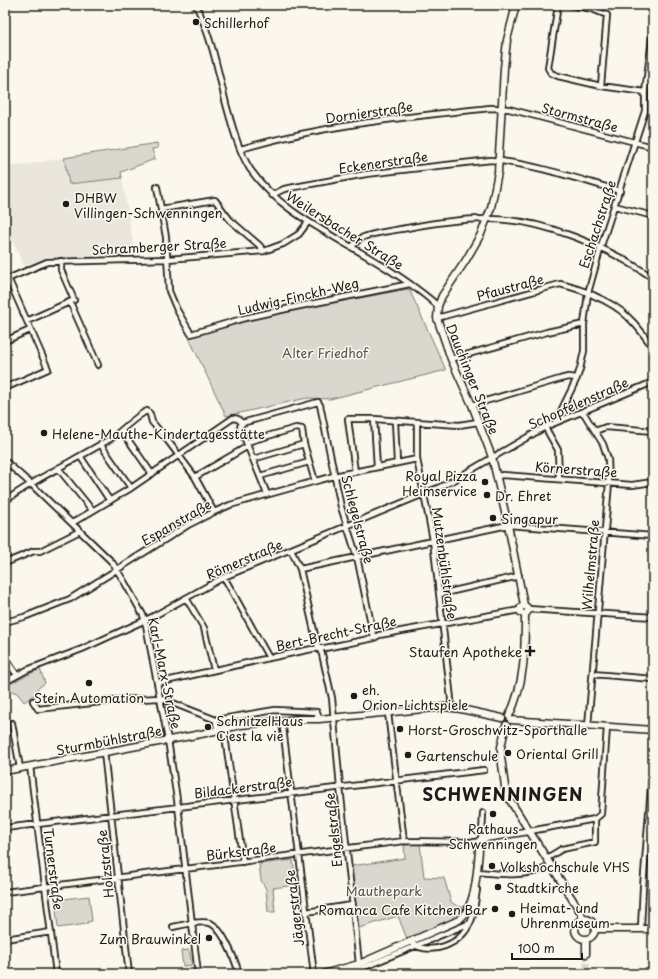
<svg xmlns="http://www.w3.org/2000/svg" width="658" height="979" font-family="'Playpen Sans',sans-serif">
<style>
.built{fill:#eae6dc}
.green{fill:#dad7ce;stroke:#7b7a75}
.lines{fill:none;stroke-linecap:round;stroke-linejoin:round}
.major-tunnel{stroke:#dad6cd;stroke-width:6;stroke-dasharray:6 3;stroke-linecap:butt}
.minor-casing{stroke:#1c1c1c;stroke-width:8}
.major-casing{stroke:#1c1c1c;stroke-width:9}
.minor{stroke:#fbf7ec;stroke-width:4.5}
.major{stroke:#fbf7ec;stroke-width:6}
.poi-dot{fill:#1c1c1c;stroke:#fbf7ec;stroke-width:1.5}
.labels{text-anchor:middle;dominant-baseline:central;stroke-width:3;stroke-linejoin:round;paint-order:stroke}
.poi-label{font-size:13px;fill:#1c1c1c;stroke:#fbf7ec;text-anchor:start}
.street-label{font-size:13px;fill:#1c1c1c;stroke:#fbf7ec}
.park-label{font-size:13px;fill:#555451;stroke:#fbf7ec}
.district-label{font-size:17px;font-weight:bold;letter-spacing:1px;fill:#1c1c1c;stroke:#fbf7ec}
</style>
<rect width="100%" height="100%" fill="#fbf7ec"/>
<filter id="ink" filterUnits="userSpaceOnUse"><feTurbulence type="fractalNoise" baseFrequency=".025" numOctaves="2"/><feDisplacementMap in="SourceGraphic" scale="8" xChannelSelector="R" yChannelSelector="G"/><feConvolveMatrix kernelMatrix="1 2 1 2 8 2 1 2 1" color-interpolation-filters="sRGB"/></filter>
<g filter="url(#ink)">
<path class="built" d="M 64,158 L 69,184 L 122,178 L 134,249 L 121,250 L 121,256 L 48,258 L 29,265 L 28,264 L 24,266 L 5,224 L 5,168 Z"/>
<path class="green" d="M 157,143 L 158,148 L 152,149 L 155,159 L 121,172 L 122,178 L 69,184 L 64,158 Z
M 409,289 L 446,370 L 330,399 L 307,398 L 226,416 L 189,338 L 243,321 L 298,309 Z
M 40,669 L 45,683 L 37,689 L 37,693 L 24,702 L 17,693 L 8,690 L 5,692 L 5,686 Z
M 420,844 L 424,877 L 444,878 L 451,902 L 457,906 L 463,907 L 448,923 L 407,939 L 398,916 L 359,928 L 351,866 L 405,858 L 404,845 Z
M 293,860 L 296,885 L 273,888 L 275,912 L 268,912 L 266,889 L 261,880 L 259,864 Z
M 89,896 L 92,921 L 87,922 L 87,924 L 58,928 L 55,900 Z
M 189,950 L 192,965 L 183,966 L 181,951 Z"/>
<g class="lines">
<path class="major-tunnel" d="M 586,954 L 587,974"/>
<defs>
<path id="minor" d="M 196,5 C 211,36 218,70 226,104 C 232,125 238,150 250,169 C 276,206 315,226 353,248 C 383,265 412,283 438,306
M 558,5 L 548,68 L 551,73 L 558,76 L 601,86 L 645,92
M 571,5 L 592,9 L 607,15 L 601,86
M 241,149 C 321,125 407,117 491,108 L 509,109 L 653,147
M 157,187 L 166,237 L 169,291 L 177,310 L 191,334 L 245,318 L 295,307 L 410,284
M 272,195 L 284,189 L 366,174 L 491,160 C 535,164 578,179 620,191
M 615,206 L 653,216
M 161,209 L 215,200 L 230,220 L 259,245 L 264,251
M 352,247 C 354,244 357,241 360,239 C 368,233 397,230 407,228 C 433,223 459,219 486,219 C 541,218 609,247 653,278
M 5,280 L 47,262 L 168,259 L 264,251 L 283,244 L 299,234 L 308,222
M 70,302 L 98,365
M 437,318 L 560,284 C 572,287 582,290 593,295 C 598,298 603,299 607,302 C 627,312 641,330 653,348
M 27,321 L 74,300 L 61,270 L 61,261
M 5,341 L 30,330
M 451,359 L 547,332 L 584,324
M 5,388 L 48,369 L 8,278
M 472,405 L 560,379 L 568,377 L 577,378
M 583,412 L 603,444 L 608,459 L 609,483 L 588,726
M 374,419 L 377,467
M 395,421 L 397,463
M 557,421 L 558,417 L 577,378 L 580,369 L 584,351 L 584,324 L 588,293 L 602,243 L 645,111 L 645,92 L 653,32
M 417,422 L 417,459 L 433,540 L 452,708
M 545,427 L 558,450 L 559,479
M 122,431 L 152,474
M 595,431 L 606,427 L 653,431
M 247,442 L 296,428 L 302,429 L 304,444 L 315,481
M 101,445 L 131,488
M 80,456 L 110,501
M 253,459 L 304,444
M 5,461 L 31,484 L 112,562 L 125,583 L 143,615 L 146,625 L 168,740 L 178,806 L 198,974
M 58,468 L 92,510
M 355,472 L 348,419 L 374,419 L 459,425 L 478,422
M 260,476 L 309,462
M 497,476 L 503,475 L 632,485 L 653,482
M 195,477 L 248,446
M 267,494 L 240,427 L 242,423 L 318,402 L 320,405 L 341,507 L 357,557 L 374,638
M 5,501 C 39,476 78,459 113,437 C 121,431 140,413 147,411 L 150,414 L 152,422 L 168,441 L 195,477 L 214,512
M 72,523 L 131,488 L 233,418 L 238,419 L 242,423
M 291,550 L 300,569 L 317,644 L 322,654 L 332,698 L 340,787 L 359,964
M 5,563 L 34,551 L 40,551 L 80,531
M 300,569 L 508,525 L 653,536
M 224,577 L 269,658
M 440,594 L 519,576
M 186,598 L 204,628 L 214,670
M 528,609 L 653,617
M 5,622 L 24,617 L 70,599 L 188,525 L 214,512 L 230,505 L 334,476 L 417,459
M 5,658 L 17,675
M 593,674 L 653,679
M 5,682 L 27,670 L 82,649 L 152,617 L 224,577 L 438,488 L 454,480 L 545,427 L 653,382
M 157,683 L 269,658 L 312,649 L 325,648 L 374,638 L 379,635 L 520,610
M 33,701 L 38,709 L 119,700 L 160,698 L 216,720
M 388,713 L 404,841
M 282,720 L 314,974
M 12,723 L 20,768
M 224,729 L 243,862
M 217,731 L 216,720 L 275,710 L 317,712 L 319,719
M 104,752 L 129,974
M 30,766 L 56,974
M 5,828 L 484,770
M 530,831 L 595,819 L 601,814 L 607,727
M 547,858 L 562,849 L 595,842 L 595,819
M 477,872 C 498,874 533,878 552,865
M 5,892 L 404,841 L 476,842 L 480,840 L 482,835 L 483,813
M 306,912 L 352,905
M 173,927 C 183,925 199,920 210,923 C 223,928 236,962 239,974
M 641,928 L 643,887 L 653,762
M 5,939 L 51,932
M 409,942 C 431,957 461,945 471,921 C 475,912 475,900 477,890
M 343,974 L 360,969 L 470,923"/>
<path id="major" d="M 516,5 L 507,40 L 504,68 L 498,172 L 491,208 L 481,234 L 466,260 L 442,296 L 438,306 L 437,318 L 451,359 L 472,405 L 492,457 L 508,525 L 524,605
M520 610a4 4 0 1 1 8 0a4 4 0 1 1-8 0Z
M 509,716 C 525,684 525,649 525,614
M 511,720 L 653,730
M 506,725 L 501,747 L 501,757 L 506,794 L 581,913 L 583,920
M 5,771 L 201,734 L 241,725 L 300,719 L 319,719 L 445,707 L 461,709 L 502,718
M575 929a10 10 0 1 1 20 0a10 10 0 1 1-20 0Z
M 596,929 L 653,929
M 586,940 L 586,954
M 323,974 L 359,964 L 459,920 C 478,905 477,864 480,840 L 486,838 L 530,831"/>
</defs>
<use href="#minor" class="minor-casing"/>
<use href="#major" class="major-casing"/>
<use href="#minor" class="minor"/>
<use href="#major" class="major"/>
</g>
</g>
<g class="poi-dot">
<circle cx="196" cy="22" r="4"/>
<circle cx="66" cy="204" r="4"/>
<circle cx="44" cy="433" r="4"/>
<circle cx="485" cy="482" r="4"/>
<circle cx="487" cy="495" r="4"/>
<circle cx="493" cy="518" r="4"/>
<path d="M528 645h4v4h4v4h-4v4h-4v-4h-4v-4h4z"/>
<circle cx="89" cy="683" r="4"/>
<circle cx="354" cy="696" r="4"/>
<circle cx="208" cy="727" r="4"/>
<circle cx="400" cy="729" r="4"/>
<circle cx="508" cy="753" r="4"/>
<circle cx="408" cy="755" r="4"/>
<circle cx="493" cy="814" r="4"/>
<circle cx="492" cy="866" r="4"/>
<circle cx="498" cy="887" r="4"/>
<circle cx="495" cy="909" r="4"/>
<circle cx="512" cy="914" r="4"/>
<circle cx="209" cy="938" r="4"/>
</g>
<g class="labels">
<g class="poi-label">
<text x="204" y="22">Schillerhof</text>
<text x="74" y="197">DHBW<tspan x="74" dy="15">Villingen-Schwenningen</tspan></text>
<text x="52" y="433">Helene-Mauthe-Kindertagesstätte</text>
<text x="477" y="475" text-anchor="end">Royal Pizza<tspan x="477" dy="15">Heimservice</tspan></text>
<text x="495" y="495">Dr. Ehret</text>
<text x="501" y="518">Singapur</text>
<text x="522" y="651" text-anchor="end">Staufen Apotheke</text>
<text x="362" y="689">eh.<tspan x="362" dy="15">Orion-Lichtspiele</tspan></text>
<text x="89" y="697" text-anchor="middle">Stein Automation</text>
<text x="216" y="720">SchnitzelHaus<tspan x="216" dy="15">C'est la vie</tspan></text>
<text x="408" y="729">Horst-Groschwitz-Sporthalle</text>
<text x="516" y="753">Oriental Grill</text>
<text x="416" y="755">Gartenschule</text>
<text x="493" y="828" text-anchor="middle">Rathaus<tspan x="493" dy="15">Schwenningen</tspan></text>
<text x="500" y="866">Volkshochschule VHS</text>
<text x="506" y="887">Stadtkirche</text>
<text x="520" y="907">Heimat- und<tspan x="520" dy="15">Uhrenmuseum</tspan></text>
<text x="487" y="909" text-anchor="end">Romanca Cafe Kitchen Bar</text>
<text x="201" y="938" text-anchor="end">Zum Brauwinkel</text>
</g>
<g class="street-label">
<text transform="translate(369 112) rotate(-8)">Dornierstraße</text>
<text transform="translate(580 117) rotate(15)">Stormstraße</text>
<text transform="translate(383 162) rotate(-8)">Eckenerstraße</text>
<text transform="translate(597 224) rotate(-72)">Eschachstraße</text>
<text transform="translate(345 230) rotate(32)">Weilersbacher Straße</text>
<text transform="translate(159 246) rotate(-3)">Schramberger Straße</text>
<text transform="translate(510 287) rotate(-15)">Pfaustraße</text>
<text transform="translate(298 296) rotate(-13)">Ludwig-Finckh-Weg</text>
<text transform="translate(473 379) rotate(68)">Dauchinger Straße</text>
<text transform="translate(578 403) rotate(-24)">Schopfelenstraße</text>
<text transform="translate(576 469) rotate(4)">Körnerstraße</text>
<text transform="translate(358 519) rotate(75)">Schlegelstraße</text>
<text transform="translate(176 522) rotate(-30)">Espanstraße</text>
<text transform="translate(244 559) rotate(-23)">Römerstraße</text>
<text transform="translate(445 563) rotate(82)">Mutzenbühlstraße</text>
<text transform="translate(590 565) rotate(-85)">Wilhelmstraße</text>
<text transform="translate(336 633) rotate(-12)">Bert-Brecht-Straße</text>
<text transform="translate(165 673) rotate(78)">Karl-Marx-Straße</text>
<text transform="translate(109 740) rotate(-11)">Sturmbühlstraße</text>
<text transform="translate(243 787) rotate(-7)">Bildackerstraße</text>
<text transform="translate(333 830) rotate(-96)">Engelstraße</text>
<text transform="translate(241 851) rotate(-7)">Bürkstraße</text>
<text transform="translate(105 864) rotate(-96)">Holzstraße</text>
<text transform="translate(54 869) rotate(83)">Turnerstraße</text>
<text transform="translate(294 908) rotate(-97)">Jägerstraße</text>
</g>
<g class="park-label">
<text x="325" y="352">Alter Friedhof</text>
<text x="384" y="890">Mauthepark</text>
</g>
<g class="district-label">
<text x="503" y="794">SCHWENNINGEN</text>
</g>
</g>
<rect width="658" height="979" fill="none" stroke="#fbf7ec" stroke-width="20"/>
<rect x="10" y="10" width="638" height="959" fill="none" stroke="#1c1c1c" stroke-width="1.5" filter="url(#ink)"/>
<path d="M512 953v6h70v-6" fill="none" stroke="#1c1c1c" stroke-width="2"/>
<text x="518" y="953" font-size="12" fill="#1c1c1c" stroke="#fbf7ec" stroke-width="3" paint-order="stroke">100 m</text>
</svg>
